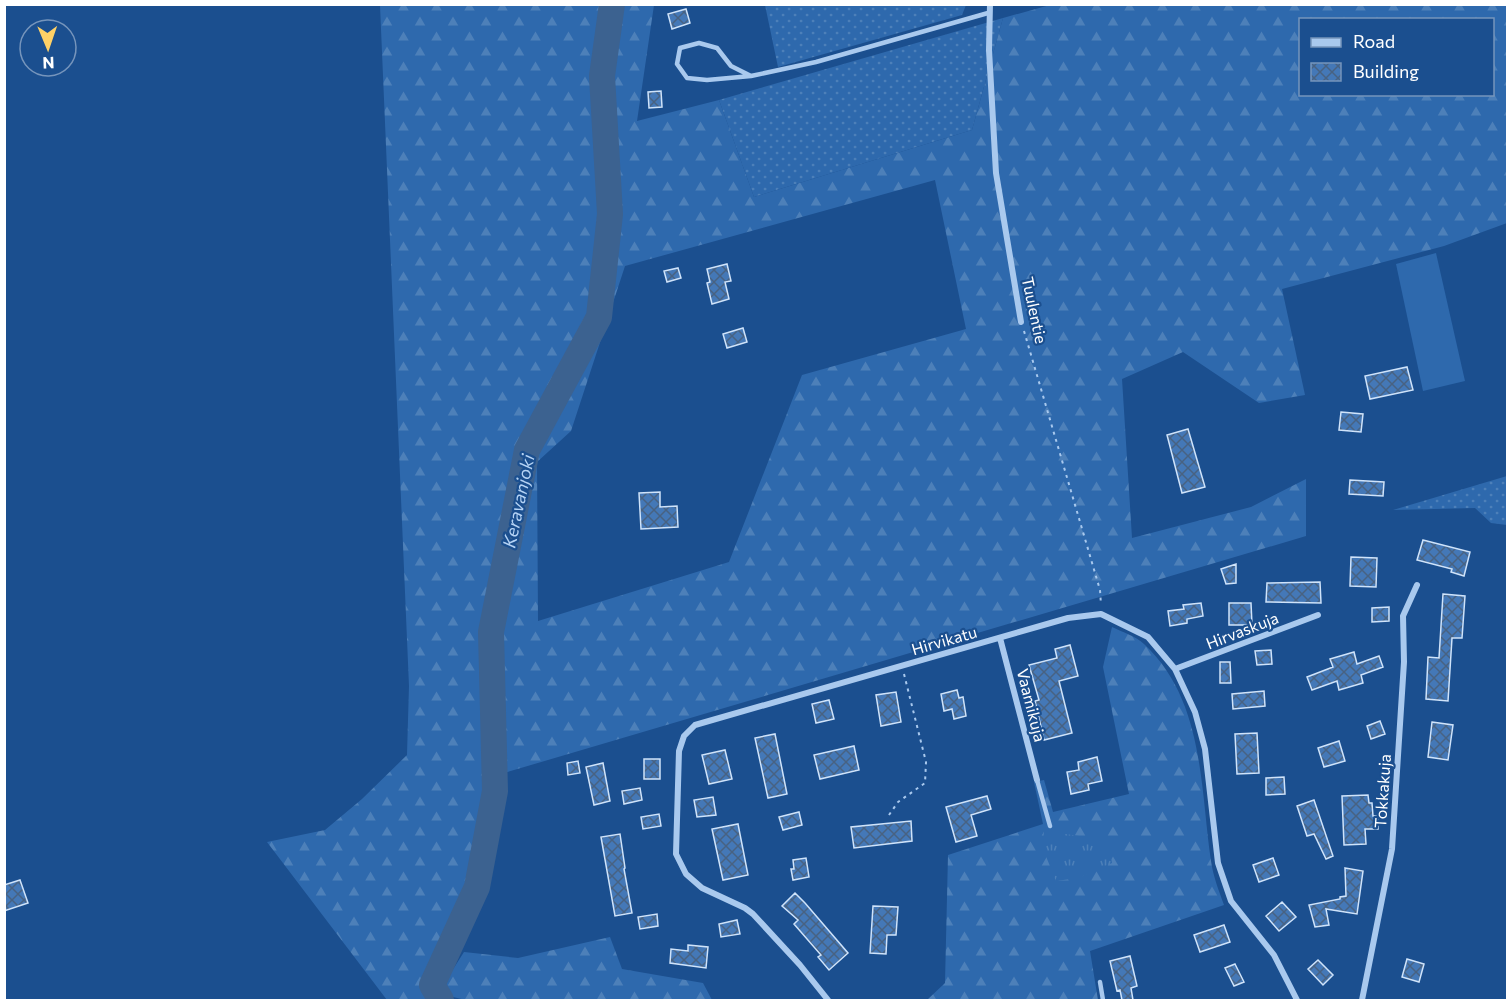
<svg xmlns="http://www.w3.org/2000/svg" width="1512" height="1005" font-family="Commissioner,sans-serif">
<style>
.grass{fill:url(#grass-dots)}
.forest{fill:url(#forest-firs);fill-rule:evenodd}
.park{fill:url(#park-tufts)}
.garden{fill:#2e69ad}
.lines{fill:none;stroke-linecap:round;stroke-linejoin:round}
.river{stroke:#3c6290;stroke-width:26}
.building{fill:url(#building-cross-hatch);stroke:#cfe3fa;stroke-width:1.5}
.path{stroke:#a9c9ee;stroke-width:2;stroke-dasharray:3 4.5;stroke-linecap:butt}
.service{stroke:#a9c9ee;stroke-width:4.5}
.minor{stroke:#a9c9ee;stroke-width:6}
.labels{text-anchor:middle;dominant-baseline:central;stroke-width:4.5;stroke-linejoin:round;paint-order:stroke}
.street-label{font-size:16px;fill:#fff;stroke:#1b4f8f}
.water-label{font-size:18px;font-style:italic;fill:#b5d3f5;stroke:#1b4f8f}
</style>
<defs>
<pattern id="grass-dots" width="8" height="8" patternUnits="userSpaceOnUse" patternTransform="scale(1.5)"><rect width="8" height="8" fill="#2e69ad"/><path d="M2 2h.1M6 6h.1" fill="none" stroke="#4d80b9" stroke-width="1.8" stroke-linecap="round"/></pattern>
<pattern id="forest-firs" width="22" height="20" patternUnits="userSpaceOnUse" patternTransform="scale(1.5)"><rect width="22" height="20" fill="#2e69ad"/><path d="M5 1l3.5 6h-7zM16 11l3.5 6h-7z" fill="#4d80b9"/></pattern>
<pattern id="park-tufts" width="24" height="20" patternUnits="userSpaceOnUse" patternTransform="scale(1.5)"><rect width="24" height="20" fill="#2e69ad"/><path d="M3 7l-1-3M5 7V3M7 7l1-3M15 17l-1-3M17 17v-4M19 17l1-3" fill="none" stroke="#4d80b9"/></pattern>
<pattern id="building-cross-hatch" width="8" height="8" patternUnits="userSpaceOnUse" patternTransform="scale(1.5)"><rect width="8" height="8" fill="#4478b7"/><path d="M0 0l8 8M0 8l8-8" fill="none" stroke="#486282"/></pattern>
</defs>
<rect width="100%" height="100%" fill="#1b4f8f"/>
<path class="grass" d="M 765,5 L 765,4 L 966,5 L 962,15 L 778,67 Z
M 1003,18 L 972,130 L 754,197 L 719,100 Z
M 1507,476 L 1507,525 L 1491,523 L 1475,508 L 1393,510 Z"/>
<path class="forest" d="M 380,5 L 654,5 L 637,121 L 719,100 L 754,197 L 972,130 L 1003,18 L 1050,5 L 1507,5 L 1507,223 L 1444,246 L 1282,289 L 1305,395 L 1259,403 L 1183,352 L 1122,379 L 1132,538 L 1251,507 L 1306,479 L 1306,536 L 487,778 L 467,881 L 423,984 L 432,1000 L 387,1000 L 267,842 L 325,830 L 362,799 L 407,755 L 409,686 ZM 1300,20 L 1492,20 L 1492,94 L 1300,94 ZM 935,180 L 966,329 L 802,375 L 729,562 L 538,621 L 537,462 L 571,431 L 625,266 Z
M 1112,627 C 1122,632 1136,636 1144,644 C 1204,700 1200,786 1211,861 C 1213,876 1219,891 1224,905 L 1090,951 L 1098,1000 L 927,1000 L 945,983 L 948,855 L 1043,824 L 1034,782 L 1044,780 L 1053,812 L 1129,794 L 1103,667 Z
M 610,937 L 622,969 L 703,983 L 712,1000 L 466,1000 L 453,997 L 443,985 L 464,952 L 518,958 Z"/>
<path class="park" d="M 1054,824 L 1065,834 L 1108,840 L 1112,863 L 1078,878 L 1056,881 L 1043,849 L 1044,828 Z"/>
<path class="garden" d="M 1436,253 L 1465,381 L 1423,391 L 1396,264 Z"/>
<g class="lines">
<path class="river" d="M 441,1000 L 432,985 L 477,887 L 495,791 L 491,632 L 527,450 L 599,317 L 610,214 L 602,76 L 612,4"/>
</g>
<path class="building" d="M 686,9 L 690,23 L 672,29 L 668,14 Z
M 661,91 L 662,107 L 649,108 L 648,92 Z
M 727,264 L 731,281 L 725,282 L 729,299 L 712,304 L 707,283 L 710,282 L 707,269 Z
M 678,268 L 681,278 L 667,282 L 664,271 Z
M 743,328 L 747,342 L 727,348 L 723,334 Z
M 1407,367 L 1413,390 L 1370,399 L 1365,376 Z
M 1341,412 L 1363,414 L 1361,432 L 1339,430 Z
M 1188,429 L 1205,487 L 1182,493 L 1167,435 Z
M 1350,480 L 1384,482 L 1383,496 L 1349,494 Z
M 660,492 L 660,507 L 677,506 L 678,527 L 641,529 L 639,493 Z
M 1423,540 L 1470,552 L 1464,576 L 1451,572 L 1452,569 L 1417,560 Z
M 1351,557 L 1377,558 L 1376,587 L 1350,586 Z
M 1236,564 L 1236,583 L 1226,584 L 1221,569 Z
M 1320,582 L 1321,603 L 1266,602 L 1267,583 Z
M 1443,594 L 1465,596 L 1462,638 L 1452,638 L 1448,701 L 1426,699 L 1428,657 L 1439,658 Z
M 1201,603 L 1203,616 L 1187,619 L 1187,623 L 1170,626 L 1168,611 L 1184,609 L 1183,605 Z
M 1229,603 L 1251,603 L 1252,625 L 1229,625 Z
M 1389,607 L 1389,621 L 1372,622 L 1372,608 Z
M 1070,645 L 1078,676 L 1059,681 L 1072,733 L 1044,740 L 1035,701 L 1039,700 L 1029,665 L 1057,658 L 1055,649 Z
M 1271,650 L 1272,664 L 1257,665 L 1255,651 Z
M 1354,652 L 1357,664 L 1379,656 L 1383,667 L 1361,675 L 1363,683 L 1339,690 L 1337,681 L 1312,690 L 1307,677 L 1333,667 L 1330,659 Z
M 1220,662 L 1230,662 L 1231,683 L 1220,683 Z
M 957,690 L 959,698 L 963,697 L 966,716 L 954,719 L 952,709 L 944,711 L 941,694 Z
M 1264,691 L 1265,706 L 1233,709 L 1232,694 Z
M 896,692 L 901,722 L 881,726 L 876,695 Z
M 829,700 L 834,719 L 816,723 L 812,704 Z
M 1380,721 L 1385,734 L 1371,739 L 1367,726 Z
M 1432,722 L 1453,725 L 1448,760 L 1428,757 Z
M 1257,733 L 1259,773 L 1237,774 L 1235,734 Z
M 775,734 L 787,794 L 768,798 L 755,738 Z
M 1339,741 L 1345,761 L 1324,767 L 1318,748 Z
M 854,746 L 859,770 L 820,779 L 814,755 Z
M 725,750 L 732,779 L 709,784 L 702,755 Z
M 1097,757 L 1102,781 L 1088,784 L 1089,790 L 1071,794 L 1067,772 L 1079,770 L 1078,762 Z
M 644,759 L 660,759 L 660,779 L 644,779 Z
M 578,761 L 580,773 L 568,775 L 567,763 Z
M 603,763 L 610,801 L 594,805 L 586,767 Z
M 1284,777 L 1285,794 L 1266,795 L 1266,778 Z
M 640,788 L 642,800 L 624,804 L 622,791 Z
M 1368,795 L 1369,803 L 1372,803 L 1373,816 L 1378,816 L 1378,829 L 1365,829 L 1366,844 L 1344,845 L 1342,796 Z
M 987,796 L 991,809 L 971,815 L 977,836 L 956,842 L 946,807 Z
M 713,797 L 716,815 L 697,817 L 694,800 Z
M 1314,800 L 1333,856 L 1326,859 L 1314,834 L 1307,836 L 1297,806 Z
M 799,812 L 802,825 L 783,830 L 779,817 Z
M 659,814 L 661,826 L 643,829 L 641,817 Z
M 911,821 L 912,841 L 854,848 L 851,827 Z
M 738,824 L 748,875 L 723,880 L 712,829 Z
M 620,834 L 625,868 L 624,869 L 632,913 L 615,916 L 601,837 Z
M 806,858 L 809,877 L 793,880 L 791,869 L 794,869 L 793,860 Z
M 1273,858 L 1279,875 L 1259,882 L 1253,865 Z
M 1345,868 L 1363,871 L 1357,914 L 1326,909 L 1329,925 L 1315,927 L 1309,905 L 1340,899 L 1340,897 L 1346,896 Z
M 20,880 L 28,903 L 4,911 L 4,885 Z
M 795,893 L 805,903 L 848,953 L 829,970 L 818,957 L 821,955 L 794,924 L 798,920 L 782,906 Z
M 1282,902 L 1296,917 L 1279,931 L 1266,916 Z
M 873,906 L 898,907 L 896,935 L 887,935 L 886,954 L 870,953 Z
M 657,914 L 658,926 L 640,929 L 638,917 Z
M 737,920 L 740,934 L 721,937 L 719,924 Z
M 1224,925 L 1230,942 L 1200,952 L 1194,935 Z
M 688,945 L 708,947 L 706,968 L 670,963 L 671,949 L 688,951 Z
M 1130,956 L 1137,986 L 1131,988 L 1133,1000 L 1122,1000 L 1120,990 L 1117,991 L 1110,961 Z
M 1407,959 L 1424,964 L 1419,982 L 1402,977 Z
M 1318,960 L 1333,975 L 1323,985 L 1308,969 Z
M 1235,964 L 1244,982 L 1234,986 L 1225,968 Z"/>
<g class="lines">
<path class="path" d="M 1024,331 L 1100,590 L 1101,605
M 889,815 L 898,802 L 925,783 L 926,762 L 904,674"/>
<path class="service" d="M 751,76 L 707,80 L 687,78 L 677,64 L 680,48 L 699,43 L 717,48 L 731,66 L 751,76 L 816,62 L 988,13
M 1037,780 L 1050,826
M 1100,982 L 1103,1000"/>
<path class="minor" d="M 990,4 L 989,50 L 996,173 L 1021,322
M 1000,638 L 1037,780
M 1175,669 L 1318,615
M 828,1000 L 800,965 L 753,914 L 745,908 L 702,888 L 686,874 L 676,854 L 679,751 L 684,736 L 695,725 L 1068,618 L 1101,614 L 1148,637 L 1175,669 L 1195,712 L 1205,749 L 1218,863 L 1231,901 L 1274,955 L 1297,1000
M 1362,1000 L 1392,849 L 1404,662 L 1403,616 L 1417,585"/>
</g>
<g class="labels">
<g class="street-label">
<text transform="translate(1035 310) rotate(78)">Tuulentie</text>
<text transform="translate(1242 630) rotate(-21)">Hirvaskuja</text>
<text transform="translate(944 640) rotate(-16)">Hirvikatu</text>
<text transform="translate(1032 705) rotate(76)">Vaamikuja</text>
<text transform="translate(1382 791) rotate(-86)">Tokkakuja</text>
</g>
<g class="water-label">
<text transform="translate(518 501) rotate(-78)">Keravanjoki</text>
</g>
</g>
<rect width="1512" height="1005" fill="none" stroke="#ffffff" stroke-width="12"/>
<rect x="1299" y="18" width="195" height="78" fill="#1b4f8f" stroke="#7695bc" stroke-width="1.5"/>
<rect x="1311" y="38" width="30" height="9" fill="#a9c9ee" stroke="#7695bc" stroke-width="1.5"/>
<text x="1353" y="48" font-size="18" fill="#ffffff">Road</text>
<rect x="1311" y="63" width="30" height="18" fill="url(#building-cross-hatch)" stroke="#7695bc" stroke-width="1.5"/>
<text x="1353" y="78" font-size="18" fill="#ffffff">Building</text>
<g transform="translate(48 48) rotate(178)"><circle r="28" fill="#1b4f8f" stroke="#7695bc" stroke-width="1.5"/>
<path d="M0-4.5L10 22L0 15L-10 22Z" fill="#ffd166"/>
<text y="-9" font-size="16" font-weight="bold" text-anchor="middle" fill="#ffffff">N</text>
</g>
</svg>
